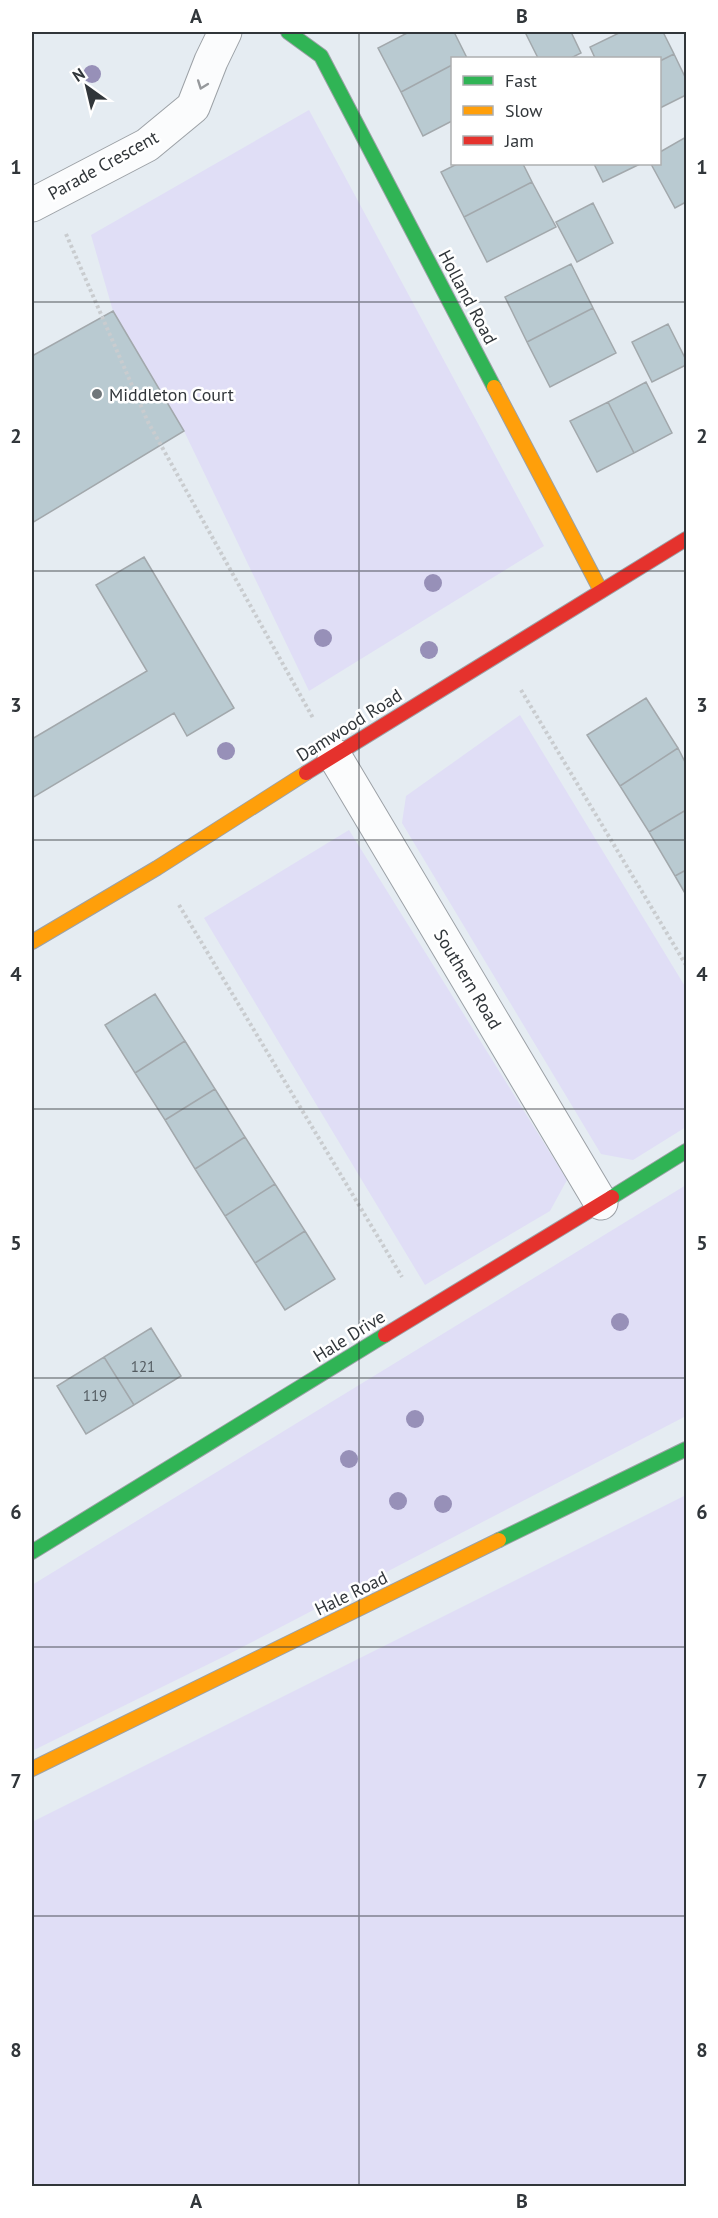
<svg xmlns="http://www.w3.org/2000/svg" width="718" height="2218" font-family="'PT Sans',sans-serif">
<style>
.green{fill:#e0def6}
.building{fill:#b9cad1;stroke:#a2a8ac;stroke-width:1.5}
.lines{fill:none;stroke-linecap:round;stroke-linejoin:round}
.street-casing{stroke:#9ca1a6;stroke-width:35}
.fast-casing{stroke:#9ca1a6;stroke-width:16}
.slow-casing{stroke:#9ca1a6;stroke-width:16}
.jam-casing{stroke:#9ca1a6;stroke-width:16}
.path{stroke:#c9cccf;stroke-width:4;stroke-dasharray:3 3;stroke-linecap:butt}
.street{stroke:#fbfcfd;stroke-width:33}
.fast{stroke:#30b455;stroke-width:14}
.slow{stroke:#ff9f0a;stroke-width:14}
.jam{stroke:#e5322d;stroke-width:14}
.tree{fill:#9790b8}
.oneway{stroke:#96999c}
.grid{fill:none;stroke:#31363a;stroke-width:1.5;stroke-opacity:0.55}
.poi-dot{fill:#70767a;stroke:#fff;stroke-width:2}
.labels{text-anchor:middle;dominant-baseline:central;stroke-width:5;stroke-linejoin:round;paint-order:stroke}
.number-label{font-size:15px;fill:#535b60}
.street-label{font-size:18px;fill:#31363a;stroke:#fff}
.poi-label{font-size:18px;fill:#31363a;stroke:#fff;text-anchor:start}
.neatline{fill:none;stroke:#31363a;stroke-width:2}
.grid-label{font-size:20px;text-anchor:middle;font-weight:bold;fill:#31363a}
</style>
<rect width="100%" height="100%" fill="#e5ecf2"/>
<path class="green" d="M 309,110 L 544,546 L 309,691 L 184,431 L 113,311 L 91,235 Z
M 520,715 L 686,988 L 686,1127 L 633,1160 L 601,1154 L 402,823 L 406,796 Z
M 349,830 L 567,1180 L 550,1211 L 425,1285 L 204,918 Z
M 686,1185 L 686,1416 L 227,1655 L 32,1751 L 32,1585 Z
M 686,1495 L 686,2186 L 32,2186 L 32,1822 Z"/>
<path class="building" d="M 409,32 L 454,32 L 467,58 L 452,58 L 452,65 L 401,92 L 378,48 Z
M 525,32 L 571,32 L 581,53 L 571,58 L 538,58 Z
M 621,32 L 663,32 L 674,54 L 660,61 L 660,58 L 595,58 L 590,47 Z
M 674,54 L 686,79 L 686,95 L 660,108 L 660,61 Z
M 452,65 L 452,121 L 423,136 L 401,92 Z
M 686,137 L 686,202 L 675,208 L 651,164 L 660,164 L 660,152 Z
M 457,164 L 523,164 L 532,182 L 464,217 L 441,172 Z
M 594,164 L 640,164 L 603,182 Z
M 532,182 L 556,227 L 487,262 L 464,217 Z
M 593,203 L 613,243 L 577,262 L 556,222 Z
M 571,264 L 593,308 L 527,342 L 505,297 Z
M 593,308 L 616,353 L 550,387 L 527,342 Z
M 113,311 L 184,431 L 32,523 L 32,356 Z
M 668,324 L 686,360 L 686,365 L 652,382 L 632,342 Z
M 646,382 L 672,433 L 634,453 L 608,402 Z
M 608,402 L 634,453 L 597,472 L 570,421 Z
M 144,557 L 234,708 L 187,736 L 174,713 L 32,798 L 32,739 L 147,671 L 96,585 Z
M 646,698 L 678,748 L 620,786 L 587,735 Z
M 678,748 L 686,764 L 686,810 L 649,832 L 620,786 Z
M 686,810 L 686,870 L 675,876 L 649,832 Z
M 686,870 L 686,895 L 675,876 Z
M 155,994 L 185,1041 L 135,1073 L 105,1025 Z
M 185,1041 L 215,1089 L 165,1120 L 135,1073 Z
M 215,1089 L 245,1137 L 195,1169 L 165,1120 Z
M 245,1137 L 275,1184 L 225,1216 L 195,1169 Z
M 275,1184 L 305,1231 L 255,1263 L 225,1216 Z
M 305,1231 L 335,1279 L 285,1310 L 255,1263 Z
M 151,1328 L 181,1376 L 134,1405 L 104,1357 Z
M 104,1357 L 134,1405 L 86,1434 L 57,1386 Z"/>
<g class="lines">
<defs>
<path id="street" d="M 32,205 L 147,145 L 193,107 L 211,61 L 225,32
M 334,755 L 601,1203"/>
<path id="fast" d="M 288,32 L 321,56 L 494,387
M 612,1197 L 686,1151
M 499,1540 L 686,1449
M 32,1552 L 385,1335"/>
<path id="slow" d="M 494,387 L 601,591
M 32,942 L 157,868 L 306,773
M 32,1769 L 499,1540"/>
<path id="jam" d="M 306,773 L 686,539
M 385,1335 L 612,1197"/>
</defs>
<use href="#street" class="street-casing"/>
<use href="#fast" class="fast-casing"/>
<use href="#slow" class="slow-casing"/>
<use href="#jam" class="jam-casing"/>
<path class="path" d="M 66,234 L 148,422 L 313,718
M 521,690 L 686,965
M 179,905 L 402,1277"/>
<use href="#street" class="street"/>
<use href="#fast" class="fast"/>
<use href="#slow" class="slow"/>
<use href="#jam" class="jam"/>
</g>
<g class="tree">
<circle cx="92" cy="74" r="9"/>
<circle cx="433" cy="583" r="9"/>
<circle cx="323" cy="638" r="9"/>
<circle cx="429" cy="650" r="9"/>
<circle cx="226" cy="751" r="9"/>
<circle cx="620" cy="1322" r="9"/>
<circle cx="415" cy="1419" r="9"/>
<circle cx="349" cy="1459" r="9"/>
<circle cx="398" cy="1501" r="9"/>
<circle cx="443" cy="1504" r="9"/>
</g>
<defs><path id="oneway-chevron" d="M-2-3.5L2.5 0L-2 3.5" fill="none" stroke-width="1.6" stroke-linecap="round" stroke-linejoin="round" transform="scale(1.5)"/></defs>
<use class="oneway" href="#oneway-chevron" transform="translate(202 85) rotate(110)"/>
<path class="grid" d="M 359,32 L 359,2186M 32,302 L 686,302M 32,571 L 686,571M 32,840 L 686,840M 32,1109 L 686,1109M 32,1378 L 686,1378M 32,1647 L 686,1647M 32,1916 L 686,1916"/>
<circle class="poi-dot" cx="97" cy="394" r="6"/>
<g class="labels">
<g class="number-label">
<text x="143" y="1366">121</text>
<text x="95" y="1395">119</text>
</g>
<g class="street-label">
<text transform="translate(103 165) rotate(-29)">Parade Crescent</text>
<text transform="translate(468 297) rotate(62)">Holland Road</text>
<text transform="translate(349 725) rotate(-32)">Damwood Road</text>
<text transform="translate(468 979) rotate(59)">Southern Road</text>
<text transform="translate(349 1336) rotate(-32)">Hale Drive</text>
<text transform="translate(351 1593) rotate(-26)">Hale Road</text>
</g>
<g class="poi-label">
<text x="109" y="394">Middleton Court</text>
</g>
</g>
<rect width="718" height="2218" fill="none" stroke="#ffffff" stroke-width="66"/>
<rect x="451" y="57" width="210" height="108" fill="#ffffff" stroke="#adafb0" stroke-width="1.5"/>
<rect x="463" y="76" width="30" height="9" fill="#30b455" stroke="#adafb0" stroke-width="1.5"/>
<text x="505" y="87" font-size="18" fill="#31363a">Fast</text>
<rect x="463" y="106" width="30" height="9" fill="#ff9f0a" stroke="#adafb0" stroke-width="1.5"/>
<text x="505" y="117" font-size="18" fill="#31363a">Slow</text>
<rect x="463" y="136" width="30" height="9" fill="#e5322d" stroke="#adafb0" stroke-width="1.5"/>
<text x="505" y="147" font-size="18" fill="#31363a">Jam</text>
<g transform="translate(87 87) rotate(326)" stroke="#ffffff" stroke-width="4.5" paint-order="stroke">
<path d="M0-4.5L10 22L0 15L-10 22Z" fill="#31363a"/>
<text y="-9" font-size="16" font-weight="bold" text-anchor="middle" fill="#31363a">N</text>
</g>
<rect x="33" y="33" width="652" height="2152" class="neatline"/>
<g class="grid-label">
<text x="196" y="23">A</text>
<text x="522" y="23">B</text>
<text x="16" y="174">1</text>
<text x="702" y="174">1</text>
<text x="16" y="443">2</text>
<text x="702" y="443">2</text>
<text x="16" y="712">3</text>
<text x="702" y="712">3</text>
<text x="16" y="981">4</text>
<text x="702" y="981">4</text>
<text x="16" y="1250">5</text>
<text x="702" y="1250">5</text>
<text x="16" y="1519">6</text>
<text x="702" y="1519">6</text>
<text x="16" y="1788">7</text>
<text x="702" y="1788">7</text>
<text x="16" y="2057">8</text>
<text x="702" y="2057">8</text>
<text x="196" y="2208">A</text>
<text x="522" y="2208">B</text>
</g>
</svg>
